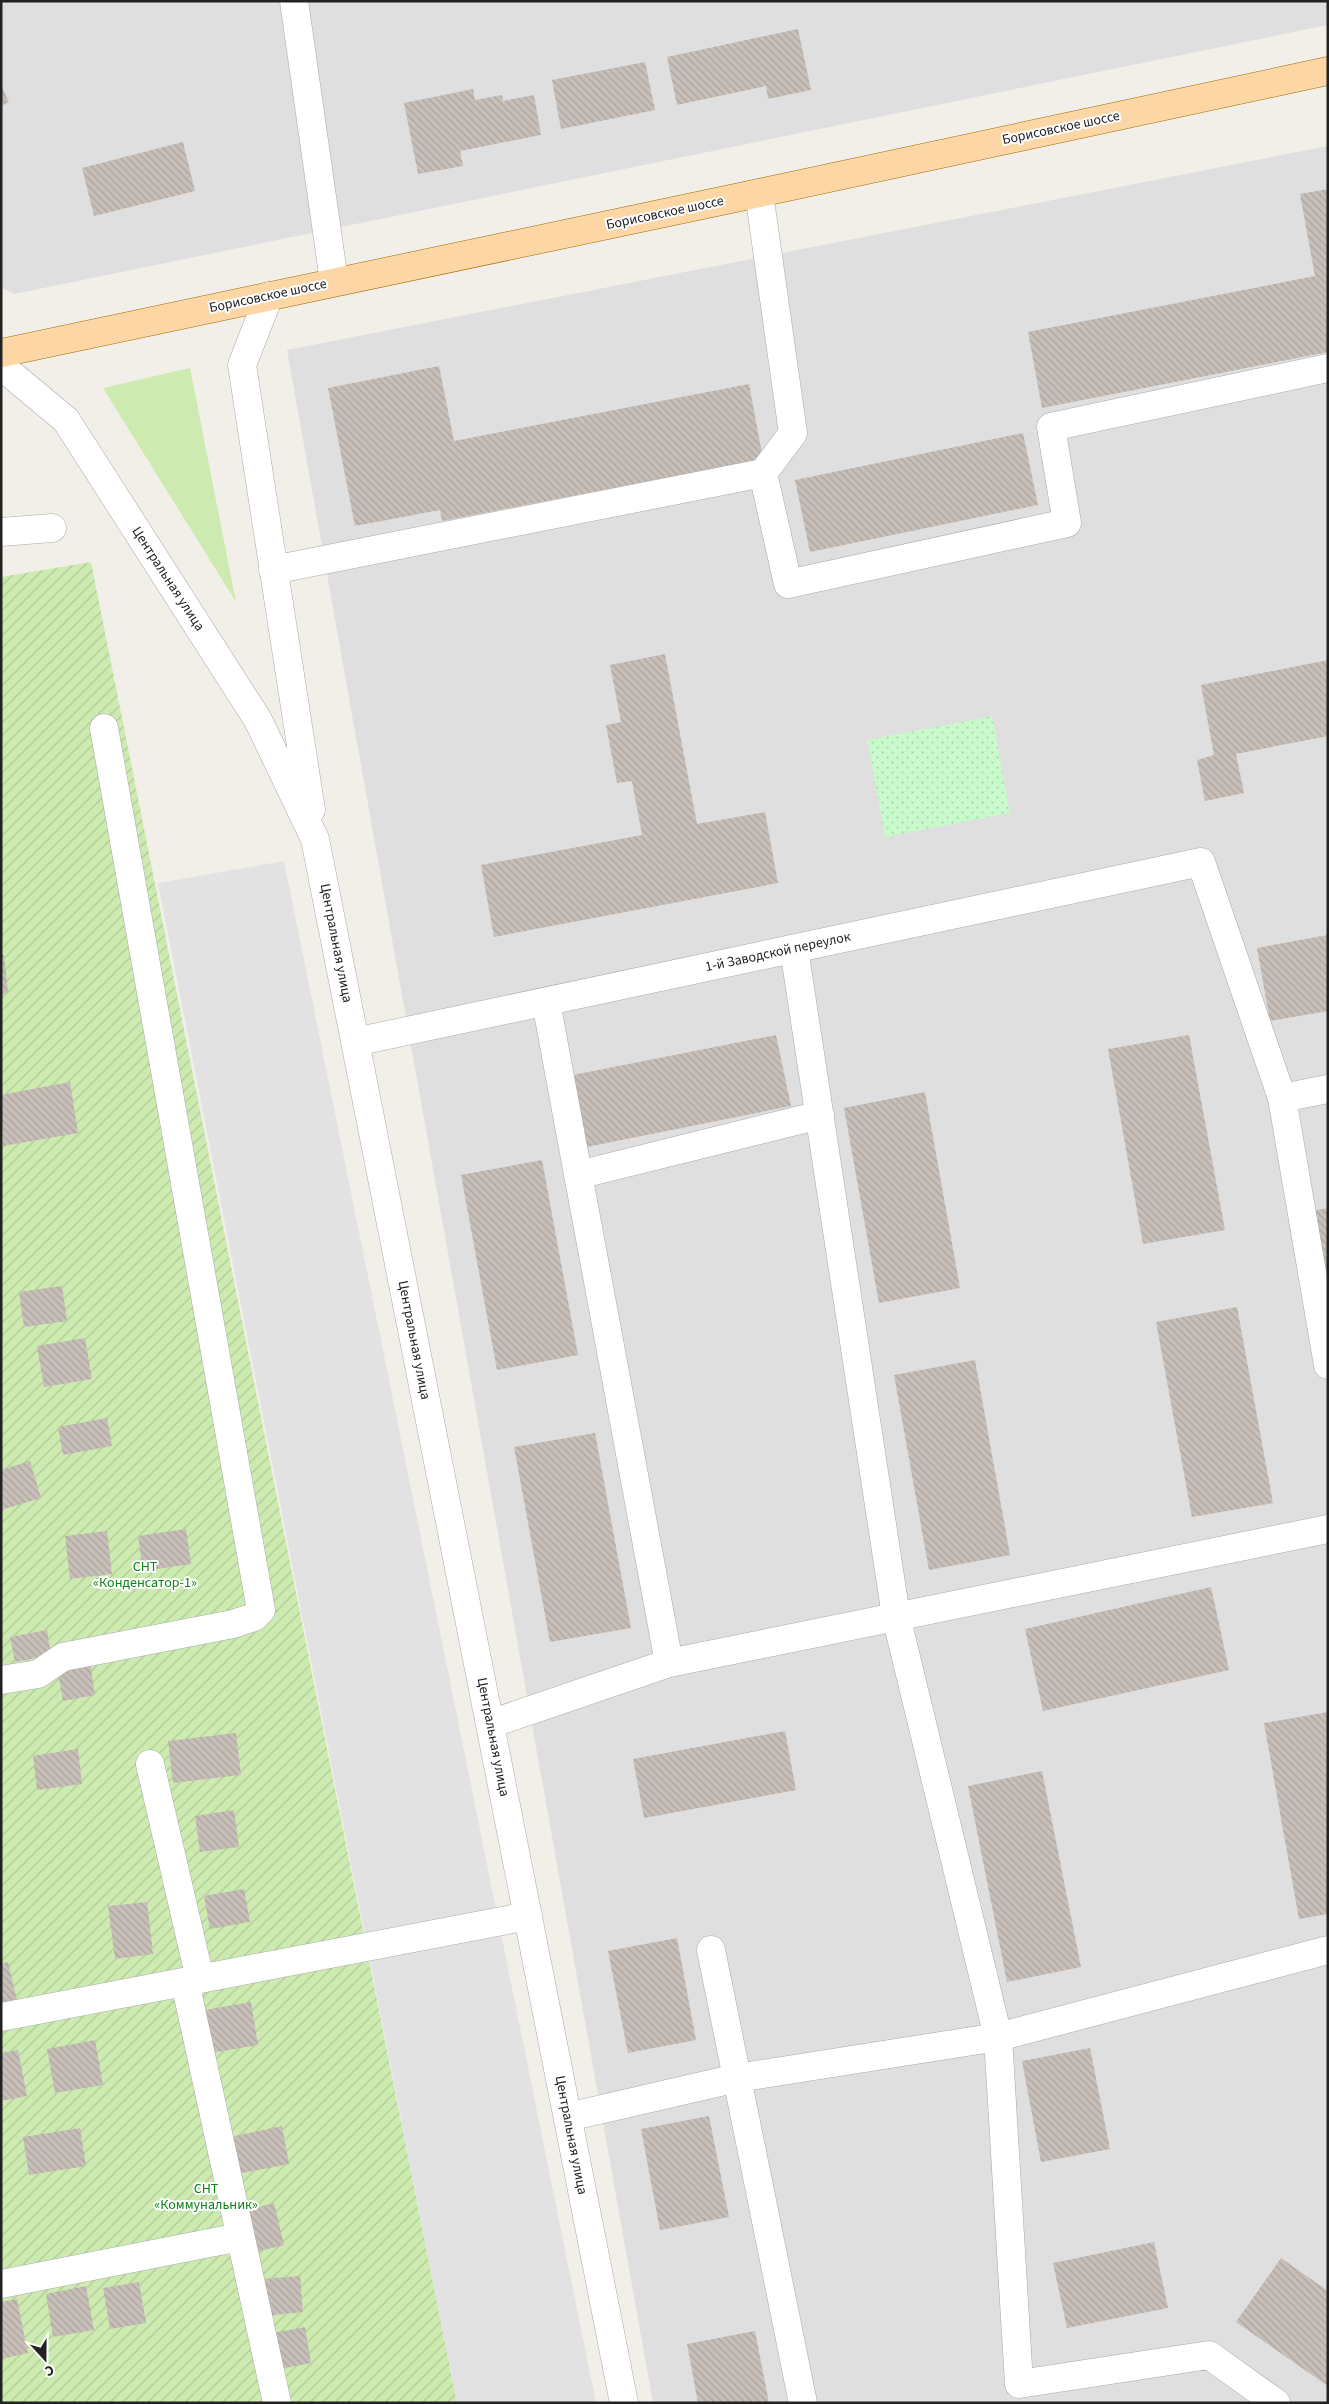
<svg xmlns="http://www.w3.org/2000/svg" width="1329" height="2404" font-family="'Source Sans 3',sans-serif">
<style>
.residential{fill:#e0dfdf}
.grass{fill:#cdebb0}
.park{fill:url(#park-dots)}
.garden{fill:url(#garden-furrows)}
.parking{fill:#e2e2e2}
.building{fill:url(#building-back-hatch)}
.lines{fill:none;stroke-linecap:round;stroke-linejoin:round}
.minor-casing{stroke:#a9a9a9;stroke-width:29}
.major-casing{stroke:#a06b00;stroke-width:29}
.minor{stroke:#fff;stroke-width:28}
.major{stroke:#fcd6a4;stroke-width:28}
.labels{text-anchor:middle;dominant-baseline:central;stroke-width:4;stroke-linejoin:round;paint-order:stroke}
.street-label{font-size:14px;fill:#222;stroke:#fff}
.park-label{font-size:14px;fill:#0c8416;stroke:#fff}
</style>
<defs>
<pattern id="park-dots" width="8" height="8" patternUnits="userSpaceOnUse" patternTransform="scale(1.25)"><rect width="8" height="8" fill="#c8facc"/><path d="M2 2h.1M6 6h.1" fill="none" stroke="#acd6af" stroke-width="1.8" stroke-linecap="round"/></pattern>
<pattern id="garden-furrows" width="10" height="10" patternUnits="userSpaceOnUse" patternTransform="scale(1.25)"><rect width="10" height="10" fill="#cdebb0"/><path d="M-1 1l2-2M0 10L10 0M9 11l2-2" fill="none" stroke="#b0c997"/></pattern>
<pattern id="building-back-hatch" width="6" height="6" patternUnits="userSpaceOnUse" patternTransform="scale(1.25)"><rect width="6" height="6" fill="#c7bfb8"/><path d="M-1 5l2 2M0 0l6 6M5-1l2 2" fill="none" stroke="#aba49e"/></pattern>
</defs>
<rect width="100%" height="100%" fill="#f2efe9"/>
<path class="residential" d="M 1,1 L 1328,1 L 1328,25 L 14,294 L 1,287 Z
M 1328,146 L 1328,2403 L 653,2403 L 287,350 Z"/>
<path class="grass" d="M 190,368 L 236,602 L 103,388 Z"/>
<path class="park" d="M 992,716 L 1010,813 L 885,837 L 867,740 Z"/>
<path class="garden" d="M 91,562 L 457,2403 L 1,2403 L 1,577 Z"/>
<path class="parking" d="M 284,861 L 596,2403 L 457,2403 L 158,883 Z"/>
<path class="building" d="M 798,29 L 811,90 L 768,99 L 766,86 L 677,105 L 667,57 Z
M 645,62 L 655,110 L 561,129 L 552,80 Z
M 1,85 L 9,102 L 1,106 Z
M 473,89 L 475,100 L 502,95 L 503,101 L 534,95 L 541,135 L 460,151 L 463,166 L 418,174 L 404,103 Z
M 183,142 L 195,191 L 94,216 L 82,168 Z
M 1328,189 L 1328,352 L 1042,408 L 1028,332 L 1315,276 L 1300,194 Z
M 439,366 L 454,441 L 749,384 L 763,459 L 442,521 L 440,510 L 355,526 L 328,388 Z
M 1023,433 L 1038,505 L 810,552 L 795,480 Z
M 665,654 L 697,824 L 765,812 L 778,883 L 494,937 L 481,865 L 642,835 L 632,781 L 617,783 L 606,725 L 621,722 L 610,665 Z
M 1328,660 L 1328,736 L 1236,754 L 1244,793 L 1205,801 L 1197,760 L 1214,755 L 1201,685 Z
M 1328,935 L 1328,1011 L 1270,1021 L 1257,948 Z
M 1,955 L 4,955 L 8,993 L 1,994 Z
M 776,1035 L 791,1106 L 587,1147 L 573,1075 Z
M 1189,1035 L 1225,1230 L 1143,1244 L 1108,1049 Z
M 70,1082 L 78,1133 L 3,1146 L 1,1095 Z
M 925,1092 L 960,1288 L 879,1303 L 844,1108 Z
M 542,1160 L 578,1355 L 497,1370 L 461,1175 Z
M 1328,1208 L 1328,1284 L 1304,1212 Z
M 62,1286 L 67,1321 L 24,1327 L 19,1292 Z
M 1237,1307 L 1273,1503 L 1192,1517 L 1156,1322 Z
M 85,1338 L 92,1379 L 44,1387 L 37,1346 Z
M 975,1360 L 1010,1555 L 929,1570 L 894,1375 Z
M 107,1418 L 112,1446 L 63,1455 L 58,1427 Z
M 595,1433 L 631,1628 L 550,1642 L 514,1447 Z
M 30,1461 L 41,1498 L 1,1510 L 1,1470 Z
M 186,1529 L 191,1564 L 143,1571 L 138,1536 Z
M 107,1531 L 112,1574 L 70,1579 L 65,1536 Z
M 1211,1587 L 1229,1670 L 1043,1711 L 1025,1629 Z
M 47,1630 L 51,1655 L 15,1662 L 10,1637 Z
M 90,1661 L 95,1695 L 63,1701 L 57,1667 Z
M 1328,1712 L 1328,1914 L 1299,1919 L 1264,1723 Z
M 785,1731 L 796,1790 L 644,1818 L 633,1759 Z
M 236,1733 L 241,1775 L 173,1783 L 168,1741 Z
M 78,1749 L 82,1784 L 37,1790 L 33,1756 Z
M 1042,1771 L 1081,1967 L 1007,1982 L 968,1786 Z
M 234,1810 L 239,1847 L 200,1852 L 195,1816 Z
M 244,1889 L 250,1922 L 210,1929 L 204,1896 Z
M 147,1902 L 153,1954 L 115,1959 L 108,1906 Z
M 677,1938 L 696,2040 L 628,2053 L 608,1951 Z
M 8,1962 L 19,2009 L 1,2014 L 1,1964 Z
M 251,2002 L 258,2045 L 206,2054 L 199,2011 Z
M 95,2040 L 103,2085 L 55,2093 L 47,2049 Z
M 1090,2048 L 1110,2149 L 1041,2162 L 1022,2061 Z
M 18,2050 L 27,2096 L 1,2101 L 1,2053 Z
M 709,2116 L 729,2217 L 660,2230 L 641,2129 Z
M 282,2126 L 289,2164 L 237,2174 L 230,2137 Z
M 80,2128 L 86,2166 L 29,2175 L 23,2137 Z
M 274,2203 L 284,2245 L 248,2254 L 238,2212 Z
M 1154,2242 L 1168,2308 L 1067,2328 L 1053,2263 Z
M 1281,2258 L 1328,2291 L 1328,2386 L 1236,2322 Z
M 300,2276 L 303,2312 L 264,2316 L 261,2279 Z
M 139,2282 L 146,2323 L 110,2329 L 103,2288 Z
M 86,2286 L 94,2330 L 53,2337 L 46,2294 Z
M 17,2299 L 28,2353 L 1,2359 L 1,2302 Z
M 305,2327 L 311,2363 L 275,2370 L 268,2334 Z
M 755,2331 L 769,2403 L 698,2403 L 687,2344 Z"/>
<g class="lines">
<defs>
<path id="minor" d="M 294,1 L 334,281
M 759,193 L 793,433 L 763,473
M 269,296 L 242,365 L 311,810
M 1,366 L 66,420 L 258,720 L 315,839 L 624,2403
M 1,532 L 52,528
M 273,570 L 763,473 L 788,584 L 1067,523 L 1051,427 L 1328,368
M 794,949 L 896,1616 L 998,2037 L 1019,2384 L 1209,2355 L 1276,2403
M 546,1002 L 669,1663
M 355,1042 L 1201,862 L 1282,1098 L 1328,1365
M 1282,1098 L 1328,1089
M 578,1175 L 820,1115
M 1,1680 L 38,1674 L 63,1657 L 233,1624 L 254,1617 L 261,1610 L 104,728
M 490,1724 L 669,1663 L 1328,1529
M 150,1764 L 200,1979
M 711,1950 L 803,2403
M 185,1982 L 277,2403
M 1,2017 L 528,1916
M 568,2117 L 737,2078 L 998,2037 L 1328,1950
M 1,2284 L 240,2237"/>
<path id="major" d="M 1,353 L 759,193 L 1328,71"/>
</defs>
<use href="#minor" class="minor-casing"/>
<use href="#major" class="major-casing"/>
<use href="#minor" class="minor"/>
<use href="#major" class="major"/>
</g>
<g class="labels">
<g class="street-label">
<text transform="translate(1061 128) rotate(-12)">Борисовское шоссе</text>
<text transform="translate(665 213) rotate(-12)">Борисовское шоссе</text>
<text transform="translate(268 296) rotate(-12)">Борисовское шоссе</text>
<text transform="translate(168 579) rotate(57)">Центральная улица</text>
<text transform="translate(336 943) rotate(79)">Центральная улица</text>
<text transform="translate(778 952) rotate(-12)">1-й Заводской переулок</text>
<text transform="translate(414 1340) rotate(79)">Центральная улица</text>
<text transform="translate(493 1737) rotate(79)">Центральная улица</text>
<text transform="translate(571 2135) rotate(79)">Центральная улица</text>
</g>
<g class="park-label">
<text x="145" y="1567">СНТ<tspan x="145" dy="16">«Конденсатор-1»</tspan></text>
<text x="206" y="2189">СНТ<tspan x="206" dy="16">«Коммунальник»</tspan></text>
</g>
</g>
<rect width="1329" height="2404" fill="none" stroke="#222222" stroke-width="5"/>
<g transform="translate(45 2359) rotate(159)" stroke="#ffffff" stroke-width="4" paint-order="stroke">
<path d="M0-4L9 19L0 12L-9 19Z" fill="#222222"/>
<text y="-8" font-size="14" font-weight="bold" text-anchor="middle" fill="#222222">С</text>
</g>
</svg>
